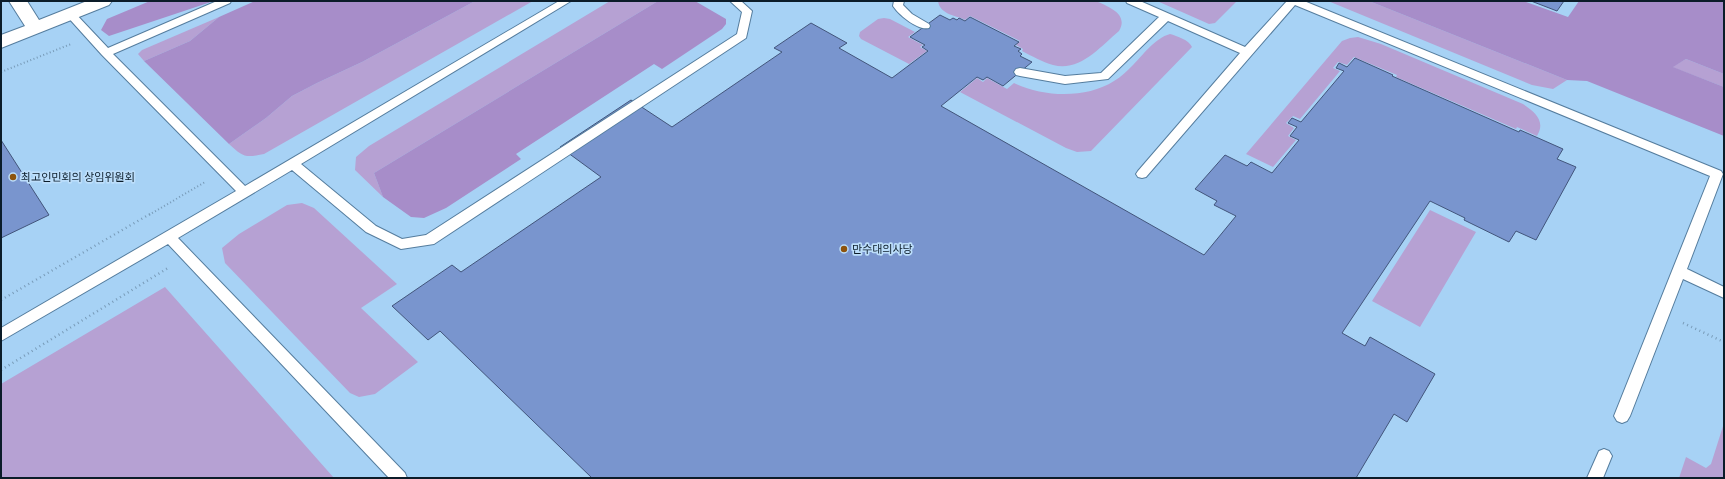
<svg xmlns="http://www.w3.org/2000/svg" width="1725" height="479" font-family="'Archivo Narrow','Noto Sans KR',sans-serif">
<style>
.green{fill:#b6a1d3}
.forest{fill:#a78dc9}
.building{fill:#7995ce;stroke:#42557b}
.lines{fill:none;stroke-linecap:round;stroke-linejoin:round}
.lane-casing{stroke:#557d9e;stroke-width:2}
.street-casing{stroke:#557d9e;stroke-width:2}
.path-far1{stroke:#789bb8;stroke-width:2;stroke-dasharray:1 2.5;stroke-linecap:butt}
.path{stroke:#789bb8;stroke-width:2.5;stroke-dasharray:1 3.5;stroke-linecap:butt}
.lane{fill:#fff;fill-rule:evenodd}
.street{fill:#fff;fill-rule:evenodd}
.poi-dot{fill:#8d530d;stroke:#bcdefb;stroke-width:1.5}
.labels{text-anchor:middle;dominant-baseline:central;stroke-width:3.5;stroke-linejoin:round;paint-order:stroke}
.poi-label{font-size:11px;fill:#0b1c29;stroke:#bcdefb;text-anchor:start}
</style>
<rect width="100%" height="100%" fill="#a7d2f5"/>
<path class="green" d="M 475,1 L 533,1 L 264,154 C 245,158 243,157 229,144 L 266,118 L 292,96 L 317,83 L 362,62 Z
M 610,1 L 658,1 L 374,173 L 383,197 L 355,170 L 356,157 L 369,146 Z
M 938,1 L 1096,1 C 1109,7 1129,14 1119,31 C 1100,47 1080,72 1053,65 C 1042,62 1032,56 1022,51 L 1023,49 L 1016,45 L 1020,41 L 970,16 L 965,20 C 956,15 940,15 938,1 Z
M 1157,1 L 1237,1 L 1215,23 L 1209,24 Z
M 1328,1 L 1369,1 L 1567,80 L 1553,89 L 1532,85 Z
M 219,17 L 190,41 L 144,61 L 138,54 L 142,50 Z
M 884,18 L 890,19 L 915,32 L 908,37 L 923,45 L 920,47 L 927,51 L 909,64 L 861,39 L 859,36 L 860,32 L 878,19 Z
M 1170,34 C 1177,36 1189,40 1192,47 L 1091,151 L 1077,152 L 1066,148 L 960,92 L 977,78 L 983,82 L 987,78 L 1007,89 L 1014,83 C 1043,97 1086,99 1114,81 C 1121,77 1127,71 1133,65 C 1143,55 1155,38 1170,34 Z
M 1358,37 L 1381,44 L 1523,104 C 1535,112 1546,121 1537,136 L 1517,127 L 1516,129 L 1396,77 L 1397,75 L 1354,57 L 1347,65 L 1338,62 L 1333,68 L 1340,71 L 1300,119 L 1293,116 L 1286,123 L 1294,128 L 1288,136 L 1296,140 L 1273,167 L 1246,154 L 1342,41 L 1350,38 Z
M 1686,59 L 1724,74 L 1724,87 L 1672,67 Z
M 302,203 L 314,208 L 397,284 L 361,308 L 418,362 L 375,394 L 359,397 L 350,393 L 225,263 L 222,248 L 239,234 L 287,205 Z
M 1430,210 L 1476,232 L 1420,327 L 1372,301 Z
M 165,287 L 334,478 L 1,478 L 1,384 Z
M 1724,423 L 1724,478 L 1679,478 L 1686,457 L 1706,468 L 1711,464 Z"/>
<path class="forest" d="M 150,1 L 214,1 L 109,36 L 101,30 L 107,19 Z
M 255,1 L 475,1 L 362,62 L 317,83 L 292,96 L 266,118 L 229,144 L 144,61 L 190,41 L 219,17 Z
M 658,1 L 695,1 L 726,19 L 726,24 L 722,29 L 662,69 L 654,64 L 516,154 L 521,159 L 446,208 L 424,218 L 411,217 L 383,197 L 374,173 Z
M 1369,1 L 1523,1 L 1568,17 L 1579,1 L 1724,1 L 1724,74 L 1686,59 L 1673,67 L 1724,87 L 1724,136 L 1587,81 L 1567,80 Z"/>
<path class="building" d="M 1531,1 L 1564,1 L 1557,11 Z
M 940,15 L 950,20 L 953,18 L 957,20 L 959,18 L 965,21 L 970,17 L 1019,42 L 1014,46 L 1021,49 L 1018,51 L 1022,54 L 1020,56 L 1032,62 L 1003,86 L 987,77 L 983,80 L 977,77 L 941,106 L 1204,255 L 1236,216 L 1214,205 L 1217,201 L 1195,189 L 1225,155 L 1247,166 L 1251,162 L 1272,173 L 1299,140 L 1290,136 L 1297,127 L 1288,123 L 1292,118 L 1301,122 L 1344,71 L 1336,68 L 1339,63 L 1347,67 L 1355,58 L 1393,75 L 1392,76 L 1519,132 L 1520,130 L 1563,149 L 1557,159 L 1576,167 L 1536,240 L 1516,231 L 1509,242 L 1464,220 L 1465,218 L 1430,201 L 1342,333 L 1365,346 L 1370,337 L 1435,374 L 1407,422 L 1394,414 L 1356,478 L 592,478 L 440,331 L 428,340 L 392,306 L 452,265 L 461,272 L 601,177 L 560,147 L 631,100 L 672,127 L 782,52 L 774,48 L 811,23 L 847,43 L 839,48 L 892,78 L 928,51 L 922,47 L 925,45 L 910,37 Z
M 1,140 L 49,215 L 1,238 Z"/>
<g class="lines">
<defs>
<path id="lane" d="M 217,1 L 231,1 L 230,3 L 113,54 L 245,186 L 559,1 L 571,1 L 301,164 L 376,226 L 402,239 L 426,235 L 737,34 L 742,12 L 730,1 L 741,1 L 752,11 L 746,38 L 434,244 L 401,249 L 366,232 L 292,170 L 178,238 L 405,473 L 407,478 L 389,478 L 168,244 L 1,341 L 1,328 L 236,191 L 102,55 L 65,14 L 66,12 L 74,12 L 108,48 Z
M 894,1 L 904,1 L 903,5 L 912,14 L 929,24 L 930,26 L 929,28 C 918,31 899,15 893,6 Z
M 1126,1 L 1140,1 L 1245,47 L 1287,1 L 1304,1 L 1721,171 L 1723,174 L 1687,269 L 1724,287 L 1724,298 L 1683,279 L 1630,416 L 1627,421 L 1622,423 L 1617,421 L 1614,416 L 1710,176 L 1295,5 L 1146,177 L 1142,178 L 1138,177 L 1136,174 L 1138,171 L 1240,53 L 1168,21 L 1108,79 L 1065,84 L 1020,76 L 1016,75 L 1014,72 L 1016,69 L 1020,68 L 1065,76 L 1101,73 L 1159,17 L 1127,3 Z
M 1604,449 L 1609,451 L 1612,456 L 1603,478 L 1587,478 L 1599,451 Z"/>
<path id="street" d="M 9,1 L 27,1 L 39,20 L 87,1 L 112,1 L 109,5 L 1,48 L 1,35 L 25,26 Z"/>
</defs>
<use href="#lane" class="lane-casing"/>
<use href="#street" class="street-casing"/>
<path class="path-far1" d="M 1,72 L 71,44
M 149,215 L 205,182"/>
<path class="path" d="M 1,300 L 150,214
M 1683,323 L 1724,342
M 1,370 L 168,268"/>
<use href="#lane" class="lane"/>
<use href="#street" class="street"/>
</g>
<g class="poi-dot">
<circle cx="13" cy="177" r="4"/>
<circle cx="844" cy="249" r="4"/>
</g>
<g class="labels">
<g class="poi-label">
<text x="21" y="177">최고인민회의 상임위원회</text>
<text x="852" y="249">만수대의사당</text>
</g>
</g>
<rect width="1725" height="479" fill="none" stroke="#0b1c29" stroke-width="4"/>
</svg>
